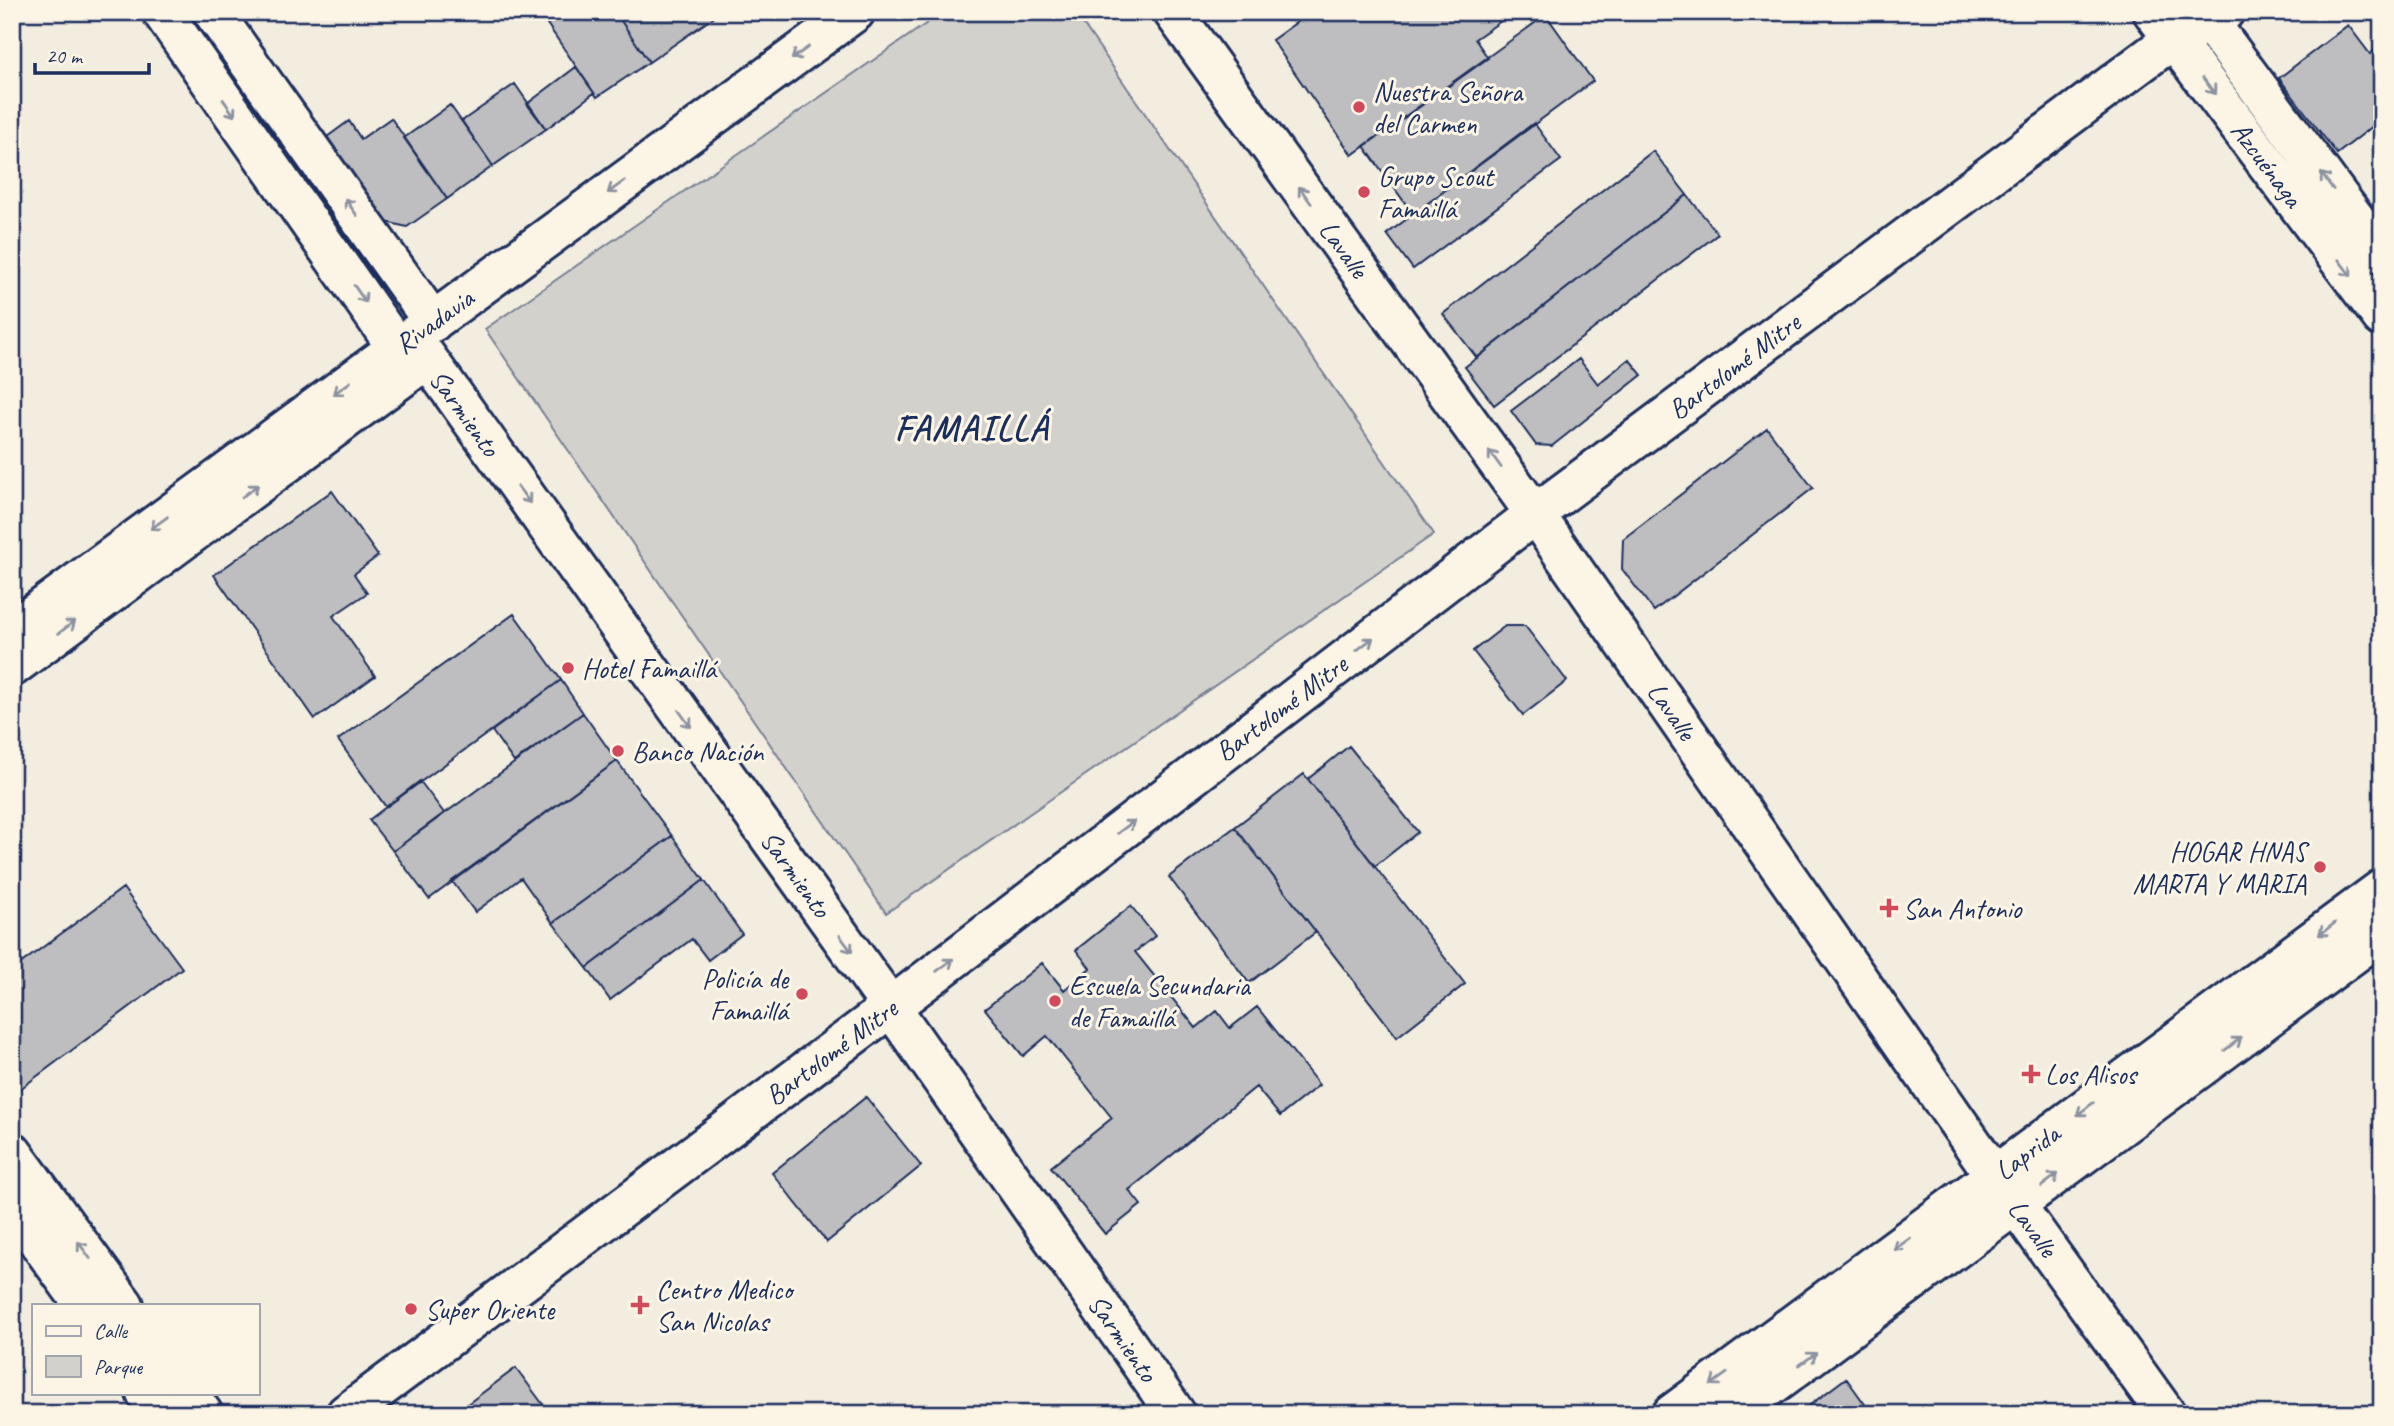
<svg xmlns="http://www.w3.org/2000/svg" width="2394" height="1426" font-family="Caveat,sans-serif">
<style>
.green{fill:#d3d1cc;stroke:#778095;stroke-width:2}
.building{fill:#bebec0;stroke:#1b2f5e;stroke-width:2}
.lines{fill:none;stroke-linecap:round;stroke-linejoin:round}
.street-casing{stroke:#1b2f5e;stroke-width:44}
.secondary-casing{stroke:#1b2f5e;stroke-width:44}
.street{stroke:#fcf5e5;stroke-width:38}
.secondary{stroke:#fcf5e5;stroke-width:38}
.oneway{stroke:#8c92a2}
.poi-dot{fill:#d1495b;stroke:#fcf5e5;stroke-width:2.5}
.labels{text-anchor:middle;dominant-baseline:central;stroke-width:6;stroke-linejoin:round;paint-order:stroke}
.poi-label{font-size:28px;fill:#1b2f5e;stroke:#fcf5e5;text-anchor:start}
.street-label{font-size:28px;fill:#1b2f5e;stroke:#fcf5e5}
.district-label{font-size:35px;font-weight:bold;letter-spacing:2px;fill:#1b2f5e;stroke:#fcf5e5}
</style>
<rect width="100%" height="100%" fill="#f3ede0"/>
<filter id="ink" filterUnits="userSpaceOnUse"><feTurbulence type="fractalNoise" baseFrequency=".0143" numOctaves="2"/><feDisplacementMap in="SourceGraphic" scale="14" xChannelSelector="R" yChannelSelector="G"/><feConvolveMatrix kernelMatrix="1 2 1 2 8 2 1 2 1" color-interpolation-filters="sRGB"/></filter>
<g filter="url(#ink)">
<path class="green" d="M 943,12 L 1075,12 L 1434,534 L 886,913 L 485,329 Z"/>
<path class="building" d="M 539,12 L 615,12 L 649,62 L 597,97 Z
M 615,12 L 721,12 L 649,62 Z
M 1311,12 L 1514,12 L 1475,39 L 1488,58 L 1352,155 L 1272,40 Z
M 1546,15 L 1593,81 L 1413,214 L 1364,146 Z
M 2348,25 L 2370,54 L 2382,45 L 2382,119 L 2337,154 L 2279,78 Z
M 576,67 L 594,93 L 546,129 L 527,104 Z
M 515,84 L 546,129 L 493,166 L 462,121 Z
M 450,105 L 493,166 L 447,199 L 404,138 Z
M 391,118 L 447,199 L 407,227 L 386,222 L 327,137 L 349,121 L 361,139 Z
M 1534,123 L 1561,160 L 1413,269 L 1387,234 Z
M 1653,151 L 1687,195 L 1477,358 L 1443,314 Z
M 1687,195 L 1718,234 L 1494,405 L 1465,367 Z
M 1579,359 L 1598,384 L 1629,359 L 1642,375 L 1552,446 L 1536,445 L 1511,411 Z
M 1767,428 L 1813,488 L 1654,611 L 1622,569 L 1623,539 Z
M 332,491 L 378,556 L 354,574 L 367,593 L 333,616 L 375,676 L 315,719 L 214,575 Z
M 514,614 L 561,680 L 386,807 L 338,740 Z
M 1505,626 L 1525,626 L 1567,681 L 1523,715 L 1473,651 Z
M 561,680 L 583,713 L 514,762 L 492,731 Z
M 583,713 L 617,761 L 429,899 L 393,851 Z
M 1349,746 L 1418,832 L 1375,866 L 1308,779 Z
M 617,761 L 672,836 L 553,923 L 521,878 L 475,912 L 452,881 Z
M 1304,774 L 1465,984 L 1397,1037 L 1235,827 Z
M 420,781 L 444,813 L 393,851 L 369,820 Z
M 1235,827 L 1316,932 L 1249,983 L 1169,877 Z
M 672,836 L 704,880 L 587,968 L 553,923 Z
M 704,880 L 742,934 L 708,960 L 692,939 L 610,1000 L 587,968 Z
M 123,888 L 182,968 L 12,1095 L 12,970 Z
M 1131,906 L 1155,936 L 1135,952 L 1196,1028 L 1217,1011 L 1230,1028 L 1257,1007 L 1319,1085 L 1280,1116 L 1256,1087 L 1129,1190 L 1141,1205 L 1105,1234 L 1051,1167 L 1112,1118 L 1047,1036 L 1023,1056 L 985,1009 L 1042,963 L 1064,990 L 1090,968 L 1076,950 Z
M 866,1097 L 921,1166 L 827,1242 L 772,1173 Z
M 516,1368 L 550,1414 L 454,1414 Z
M 1846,1378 L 1872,1414 L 1798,1414 Z"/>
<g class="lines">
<defs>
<path id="street" d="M 162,12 L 397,348
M 213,12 L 433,322
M 1173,12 L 1535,514 L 1995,1176 L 2166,1414
M 2153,12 L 2382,317
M 2202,12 L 2382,255
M 412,337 L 891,1007 L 1176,1414
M 12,630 L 855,12
M 12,667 L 427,359
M 12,1152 L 124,1305
M 12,1205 L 84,1305
M 146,1393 L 161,1414
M 188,1393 L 203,1414
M 346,1414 L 891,1007 L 1535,514 L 2173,39 L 2210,22 L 2224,12"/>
<path id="secondary" d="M 1672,1414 L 2382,889
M 1733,1414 L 2382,933"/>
</defs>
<use href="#street" class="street-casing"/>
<use href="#secondary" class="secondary-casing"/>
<use href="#street" class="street"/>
<use href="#secondary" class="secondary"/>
</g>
<defs><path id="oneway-shaft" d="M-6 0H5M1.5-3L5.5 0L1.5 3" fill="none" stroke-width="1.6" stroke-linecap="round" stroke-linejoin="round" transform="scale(1.75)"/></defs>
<g class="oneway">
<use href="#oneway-shaft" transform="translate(800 53) rotate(144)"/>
<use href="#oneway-shaft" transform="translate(2209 86) rotate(53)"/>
<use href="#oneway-shaft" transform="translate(229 108) rotate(55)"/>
<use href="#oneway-shaft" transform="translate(2327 181) rotate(-126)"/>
<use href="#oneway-shaft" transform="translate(616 187) rotate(144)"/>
<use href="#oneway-shaft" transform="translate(1305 195) rotate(-126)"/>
<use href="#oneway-shaft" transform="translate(351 207) rotate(-125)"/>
<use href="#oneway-shaft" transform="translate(2345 268) rotate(53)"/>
<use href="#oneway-shaft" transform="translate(360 294) rotate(55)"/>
<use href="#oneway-shaft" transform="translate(342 388) rotate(144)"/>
<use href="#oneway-shaft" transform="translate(1495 459) rotate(-126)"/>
<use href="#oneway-shaft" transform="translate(250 491) rotate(-37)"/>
<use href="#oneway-shaft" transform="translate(524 495) rotate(54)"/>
<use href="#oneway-shaft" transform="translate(159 523) rotate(144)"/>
<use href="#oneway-shaft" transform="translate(67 627) rotate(-37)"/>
<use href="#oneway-shaft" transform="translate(1365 644) rotate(-37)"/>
<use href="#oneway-shaft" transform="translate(685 719) rotate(54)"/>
<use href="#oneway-shaft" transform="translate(1126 827) rotate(-37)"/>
<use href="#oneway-shaft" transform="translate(2327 929) rotate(143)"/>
<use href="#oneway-shaft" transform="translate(846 944) rotate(54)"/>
<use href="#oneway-shaft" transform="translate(945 965) rotate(-37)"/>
<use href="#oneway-shaft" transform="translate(2233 1044) rotate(-37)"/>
<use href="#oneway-shaft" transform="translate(2085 1109) rotate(143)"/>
<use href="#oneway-shaft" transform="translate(2050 1180) rotate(-37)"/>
<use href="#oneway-shaft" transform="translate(1902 1244) rotate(144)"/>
<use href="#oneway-shaft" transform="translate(84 1250) rotate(-126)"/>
<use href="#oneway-shaft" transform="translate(1808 1359) rotate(-36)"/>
<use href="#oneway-shaft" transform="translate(1719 1379) rotate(144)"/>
</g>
</g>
<g class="poi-dot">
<circle cx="1359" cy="107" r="7"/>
<circle cx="1364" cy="192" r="7"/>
<circle cx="568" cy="668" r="7"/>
<circle cx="618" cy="751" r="7"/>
<circle cx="2320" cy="867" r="7"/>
<path d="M1885.5 897.5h7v7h7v7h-7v7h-7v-7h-7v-7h7z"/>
<circle cx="802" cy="994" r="7"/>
<circle cx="1055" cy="1001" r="7"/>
<path d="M2027.5 1063.5h7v7h7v7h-7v7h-7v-7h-7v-7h7z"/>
<path d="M636.5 1294.5h7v7h7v7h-7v7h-7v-7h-7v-7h7z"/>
<circle cx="411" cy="1309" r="7"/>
</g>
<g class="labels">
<g class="poi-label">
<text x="1373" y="91">Nuestra Señora<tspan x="1373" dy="32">del Carmen</tspan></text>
<text x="1378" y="176">Grupo Scout<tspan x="1378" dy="32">Famaillá</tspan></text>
<text x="582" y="668">Hotel Famaillá</text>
<text x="632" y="751">Banco Nación</text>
<text x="2306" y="851" text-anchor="end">HOGAR HNAS<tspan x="2306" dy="32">MARTA Y MARIA</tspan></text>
<text x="1903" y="908">San Antonio</text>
<text x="788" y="978" text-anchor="end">Policía de<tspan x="788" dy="32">Famaillá</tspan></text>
<text x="1069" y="985">Escuela Secundaria<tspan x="1069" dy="32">de Famaillá</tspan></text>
<text x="2045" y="1074">Los Alisos</text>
<text x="656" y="1289">Centro Medico<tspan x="656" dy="32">San Nicolas</tspan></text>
<text x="425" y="1309">Super Oriente</text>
</g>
<g class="street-label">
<text transform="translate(2267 164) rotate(53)">Azcuénaga</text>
<text transform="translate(1344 249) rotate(54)">Lavalle</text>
<text transform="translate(434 321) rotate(-36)">Rivadavia</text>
<text transform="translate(1734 366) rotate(-37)">Bartolomé Mitre</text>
<text transform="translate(465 413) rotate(54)">Sarmiento</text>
<text transform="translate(1281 708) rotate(-37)">Bartolomé Mitre</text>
<text transform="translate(1672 711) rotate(55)">Lavalle</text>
<text transform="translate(796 874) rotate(54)">Sarmiento</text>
<text transform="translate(831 1052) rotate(-37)">Bartolomé Mitre</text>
<text transform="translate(2027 1152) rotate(-37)">Laprida</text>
<text transform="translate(2033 1228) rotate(54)">Lavalle</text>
<text transform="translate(1123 1338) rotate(55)">Sarmiento</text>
</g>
<g class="district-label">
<text x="972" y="428">FAMAILLÁ</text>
</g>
</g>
<rect width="2394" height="1426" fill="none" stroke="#fcf5e5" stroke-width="42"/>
<rect x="21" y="21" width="2352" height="1384" fill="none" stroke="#1b2f5e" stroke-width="2.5" filter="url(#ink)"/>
<rect x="32" y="1304" width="228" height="91" fill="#fcf5e5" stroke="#a2a6af" stroke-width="2"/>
<rect x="46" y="1326" width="35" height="10" fill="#fcf5e5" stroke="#a2a6af" stroke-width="2"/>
<text x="94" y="1338" font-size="21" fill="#1b2f5e">Calle</text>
<rect x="46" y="1356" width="35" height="21" fill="#d3d1cc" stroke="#a2a6af" stroke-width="2"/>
<text x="94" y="1374" font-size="21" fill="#1b2f5e">Parque</text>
<path d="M35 63v10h114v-10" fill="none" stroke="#1b2f5e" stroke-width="3.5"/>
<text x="46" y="63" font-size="21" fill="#1b2f5e" stroke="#fcf5e5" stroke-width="5" paint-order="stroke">20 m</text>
</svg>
